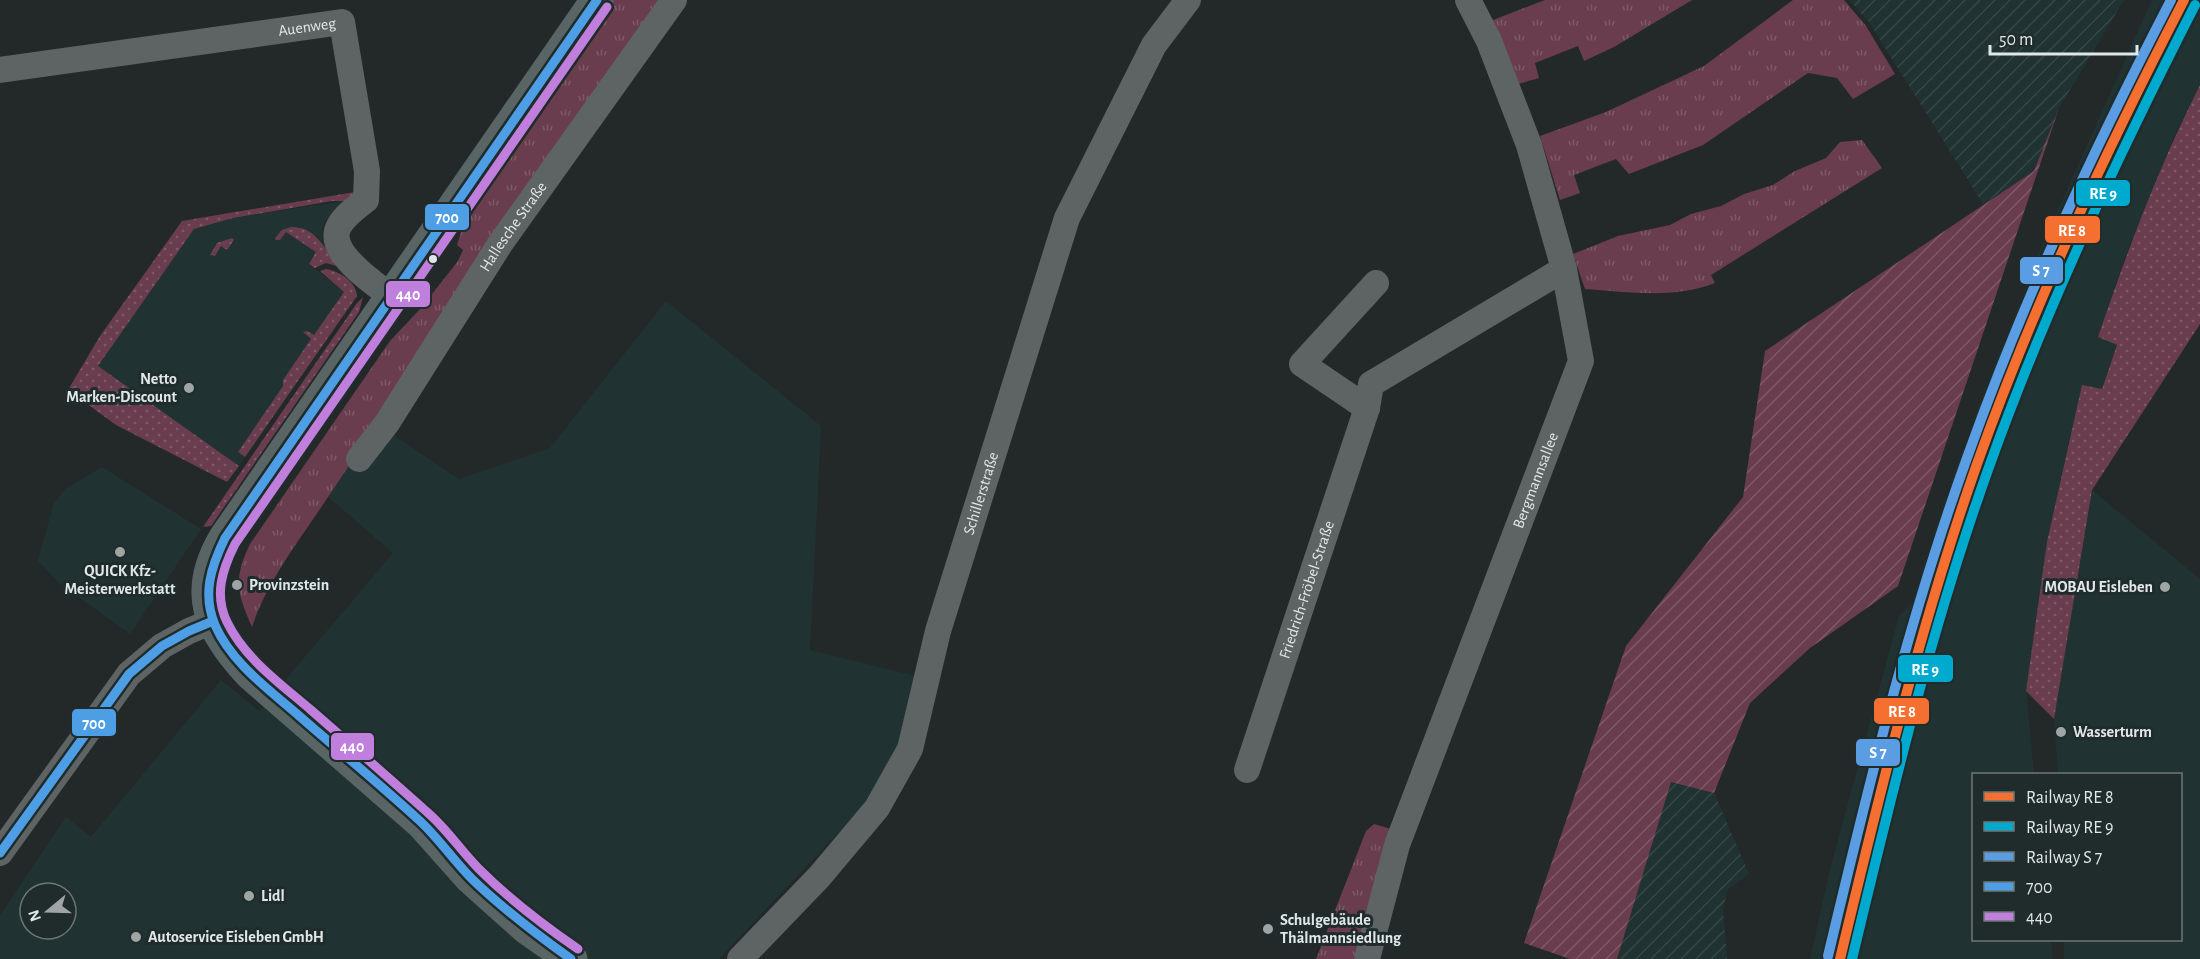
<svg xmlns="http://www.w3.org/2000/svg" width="2200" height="959" font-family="'Alegreya Sans',sans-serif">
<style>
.built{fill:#203332;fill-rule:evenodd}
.industrial{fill:url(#industrial-furrows)}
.grass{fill:url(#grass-dots)}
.park{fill:url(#park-tufts)}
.garden{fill:url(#garden-furrows)}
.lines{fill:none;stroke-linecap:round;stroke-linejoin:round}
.minor{stroke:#5e6363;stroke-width:26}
.major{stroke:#596464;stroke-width:33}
.bus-1-casing{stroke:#202c2b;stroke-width:14}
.bus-2-casing{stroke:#202c2b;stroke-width:14}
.bus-1{stroke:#4d9ee5;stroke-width:9}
.bus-2{stroke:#c07fdc;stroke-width:9}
.rail-1-casing{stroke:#202c2b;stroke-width:15}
.rail-2-casing{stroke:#202c2b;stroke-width:15}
.rail-3-casing{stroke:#202c2b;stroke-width:15}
.rail-1{stroke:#f46f30;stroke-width:10}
.rail-2{stroke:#00a9ce;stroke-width:10}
.rail-3{stroke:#5a9de2;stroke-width:10}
.bus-dot{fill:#e0e8e7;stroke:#202c2b;stroke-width:2}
.poi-dot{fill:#9ea5a4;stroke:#202c2b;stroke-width:2}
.labels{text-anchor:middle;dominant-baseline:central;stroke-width:6;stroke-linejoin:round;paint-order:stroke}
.street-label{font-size:16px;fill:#e0e8e7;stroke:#202c2b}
.poi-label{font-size:16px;font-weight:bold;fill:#e0e8e7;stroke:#202c2b;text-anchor:start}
.line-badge{stroke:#202c2b;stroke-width:2}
.badge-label{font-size:16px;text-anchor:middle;font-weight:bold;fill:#fff}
</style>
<defs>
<pattern id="industrial-furrows" width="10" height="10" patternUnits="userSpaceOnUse" patternTransform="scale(1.5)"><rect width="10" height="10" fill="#203332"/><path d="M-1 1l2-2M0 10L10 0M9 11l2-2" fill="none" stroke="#354746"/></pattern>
<pattern id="grass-dots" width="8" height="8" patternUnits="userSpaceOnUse" patternTransform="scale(1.5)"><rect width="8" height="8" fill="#693d4d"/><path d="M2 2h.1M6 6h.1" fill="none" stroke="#7e5967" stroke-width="1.8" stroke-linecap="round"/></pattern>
<pattern id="park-tufts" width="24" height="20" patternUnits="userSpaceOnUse" patternTransform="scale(1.5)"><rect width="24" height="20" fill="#693d4d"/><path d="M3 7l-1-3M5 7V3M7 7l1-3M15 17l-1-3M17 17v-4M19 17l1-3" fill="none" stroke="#7e5967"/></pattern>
<pattern id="garden-furrows" width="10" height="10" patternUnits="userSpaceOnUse" patternTransform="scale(1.5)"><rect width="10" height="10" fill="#693d4d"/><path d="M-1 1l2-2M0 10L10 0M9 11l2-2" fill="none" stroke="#7e5967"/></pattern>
</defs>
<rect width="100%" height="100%" fill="#232929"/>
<path class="built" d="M 2152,0 L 2200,0 L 2200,85 L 2176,132 L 2125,257 L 2098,337 L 2117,345 L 2101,390 L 2082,385 L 2026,691 L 2034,774 L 1974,774 L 1974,940 L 2051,940 L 2052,959 L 1810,959 L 1830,869 L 1899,616 L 1922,593 L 1973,450 L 2029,275 Z
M 351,200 L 332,212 L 325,222 L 322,228 L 322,243 L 318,237 L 303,229 L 297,227 L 282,230 L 280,240 L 286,231 L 317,252 L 309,264 L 344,292 L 314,335 L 304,334 L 311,339 L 283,380 L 283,386 L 238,452 L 245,457 L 239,466 L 98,366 L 194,229 L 233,218 Z
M 666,301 L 821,426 L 810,650 L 920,677 L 912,713 L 889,767 L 866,803 L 719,959 L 0,959 L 0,915 L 66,817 L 91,837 L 221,680 L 259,711 L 393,553 L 328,497 L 377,424 L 459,479 L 550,448 ZM 30,893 L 66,893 L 66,929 L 30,929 Z
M 102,467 L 201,529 L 130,634 L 59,583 L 38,561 L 53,505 L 65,489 Z
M 2092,490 L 2200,579 L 2200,959 L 2064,959 L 2064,940 L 2180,940 L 2180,774 L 2058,774 L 2054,719 Z"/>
<path class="industrial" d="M 1849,0 L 2124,0 L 2059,108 L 2034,171 L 1983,204 L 1869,22 Z
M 1671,781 L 1714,793 L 1749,874 L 1728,889 L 1723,909 L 1727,959 L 1617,959 Z"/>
<path class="grass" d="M 2200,85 L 2200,324 L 2092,490 L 2054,719 L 2026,691 L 2047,542 L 2082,385 L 2102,389 L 2117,345 L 2098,337 C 2127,251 2159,166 2200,85 Z
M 355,192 L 346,201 L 332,201 L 233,218 L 194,229 L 98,366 L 239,466 L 227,482 L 116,425 L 68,390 L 100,336 L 182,221 Z
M 291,227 C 317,226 325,251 340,267 L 326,263 L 315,268 L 309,264 L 316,252 L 286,232 L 280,240 L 276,240 L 275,238 L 282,230 Z
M 232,238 L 234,240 L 227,250 L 221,246 L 215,256 L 210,255 L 217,243 Z
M 326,269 C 339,271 356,281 357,296 L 245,457 L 238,452 L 283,386 L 283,380 L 311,339 L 303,332 L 307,331 L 314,335 L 344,292 L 320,271 Z
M 363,297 L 359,312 L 211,526 L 203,527 L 357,303 Z"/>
<path class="park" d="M 610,0 L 662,0 L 328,497 C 301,538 267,581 252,627 C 237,593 233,579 250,544 L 390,341 L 421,308 L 458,261 L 463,250 L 457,245 L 471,201 Z
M 1545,0 L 1692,0 L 1614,47 L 1584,61 L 1578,46 L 1535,63 L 1539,78 L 1518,84 L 1488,22 Z
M 1793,0 L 1844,0 L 1866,26 L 1895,74 L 1853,99 L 1837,78 L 1808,73 L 1703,145 L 1629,174 L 1616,159 L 1574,175 L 1580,193 L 1560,200 L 1540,136 L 1606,112 L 1704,66 Z
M 1862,140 L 1882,168 L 1711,275 L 1715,283 C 1674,299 1628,292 1585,289 L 1573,254 L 1618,236 L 1670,225 L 1691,214 L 1721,206 L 1744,194 L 1773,185 L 1795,171 L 1826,158 L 1840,142 Z
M 1374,824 L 1394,830 L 1366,912 L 1355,959 L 1316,959 L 1366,831 Z"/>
<path class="garden" d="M 2059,108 L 1898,586 L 1810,648 L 1750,703 L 1714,793 L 1671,782 L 1617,959 L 1570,959 L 1524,943 L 1626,646 L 1743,497 L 1765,351 L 2034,171 Z"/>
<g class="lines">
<g class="minor">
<path id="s1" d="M 0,70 L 342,22 L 367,171 L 366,200 C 357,207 345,215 339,226 C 325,252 374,283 392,297"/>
<path d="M 1367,408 L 1302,364 L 1376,283"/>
<path id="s2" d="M 359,459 L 387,423 L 500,244 L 674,0"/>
<path id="s3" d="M 1247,770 L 1367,408 L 1371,384 L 1564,269"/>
<path d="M 0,853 L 129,674 L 162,646 L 189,631 L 213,621"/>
<path id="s4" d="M 740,959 L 819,877 L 877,808 L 910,749 L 938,631 L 1067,218 L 1154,45 L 1188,0"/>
<path id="s5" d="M 1367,959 L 1397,845 L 1581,361 L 1564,269 L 1529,145 L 1489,41 L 1468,0"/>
</g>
<path class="major" d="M 571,959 L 527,928 L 471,878 L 422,823 L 250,673 C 210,630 192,593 225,538 L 597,0"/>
<defs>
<path id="bus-1" d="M 0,853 L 129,674 L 162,646 L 189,631 L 213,621
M 571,959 C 536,934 503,909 472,879 C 454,861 439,839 421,822 C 381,785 338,750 297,714 C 267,688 231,662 215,625 C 202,594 211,567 225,538 L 597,0"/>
<path id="bus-2" d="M 578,949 C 543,925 509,899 479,869 C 461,851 447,829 427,812 C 389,778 350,744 311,710 C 281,684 245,659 227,622 C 214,595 222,570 235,544 L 607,7"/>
</defs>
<use href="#bus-1" class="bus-1-casing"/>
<use href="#bus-2" class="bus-2-casing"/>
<use href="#bus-1" class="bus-1"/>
<use href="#bus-2" class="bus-2"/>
<defs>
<path id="rail-1" d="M 1840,959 C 1880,792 1920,626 1977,464 C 2034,304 2106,151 2184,0"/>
<path id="rail-2" d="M 1852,959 C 1892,793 1931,628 1989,467 C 2046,308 2118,156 2195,5"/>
<path id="rail-3" d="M 1828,956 C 1868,788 1908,621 1967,458 C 2023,300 2094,149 2171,0"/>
</defs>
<use href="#rail-1" class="rail-1-casing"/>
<use href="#rail-2" class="rail-2-casing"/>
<use href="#rail-3" class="rail-3-casing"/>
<use href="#rail-1" class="rail-1"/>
<use href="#rail-2" class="rail-2"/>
<use href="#rail-3" class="rail-3"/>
</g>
<circle class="bus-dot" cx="433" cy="259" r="5"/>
<g class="poi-dot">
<circle cx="189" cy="388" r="6"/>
<circle cx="120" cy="552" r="6"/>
<circle cx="237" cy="585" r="6"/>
<circle cx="2165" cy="587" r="6"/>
<circle cx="2061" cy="732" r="6"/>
<circle cx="249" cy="896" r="6"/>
<circle cx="1268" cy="929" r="6"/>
<circle cx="136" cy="937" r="6"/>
</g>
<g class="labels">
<g class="street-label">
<text stroke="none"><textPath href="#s1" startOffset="310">Auenweg</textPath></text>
<text stroke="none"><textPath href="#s2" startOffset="279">Hallesche Straße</textPath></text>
<text stroke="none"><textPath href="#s5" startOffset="508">Bergmannsallee</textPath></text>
<text stroke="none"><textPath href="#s4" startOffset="537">Schillerstraße</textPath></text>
<text stroke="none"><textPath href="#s3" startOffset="190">Friedrich-Fröbel-Straße</textPath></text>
</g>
<g class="poi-label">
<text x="177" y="379" text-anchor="end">Netto<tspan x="177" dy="18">Marken-Discount</tspan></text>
<text x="120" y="571" text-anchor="middle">QUICK Kfz-<tspan x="120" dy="18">Meisterwerkstatt</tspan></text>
<text x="249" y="585">Provinzstein</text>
<text x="2153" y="587" text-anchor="end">MOBAU Eisleben</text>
<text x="2073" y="732">Wasserturm</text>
<text x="261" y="896">Lidl</text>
<text x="1280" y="920">Schulgebäude<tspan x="1280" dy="18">Thälmannsiedlung</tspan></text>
<text x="148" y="937">Autoservice Eisleben GmbH</text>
</g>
</g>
<g class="line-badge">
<rect x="2075" y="179" width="56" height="28" rx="6" fill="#00a9ce"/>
<rect x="424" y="203" width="46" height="28" rx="6" fill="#4d9ee5"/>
<rect x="2044" y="215" width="57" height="29" rx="6" fill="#f46f30"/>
<rect x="2019" y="256" width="45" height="29" rx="6" fill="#5a9de2"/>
<rect x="385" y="280" width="46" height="28" rx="6" fill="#c07fdc"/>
<rect x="1897" y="654" width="57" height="29" rx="6" fill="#00a9ce"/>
<rect x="1873" y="697" width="57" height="28" rx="6" fill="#f46f30"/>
<rect x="71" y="708" width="46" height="29" rx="6" fill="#4d9ee5"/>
<rect x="330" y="732" width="45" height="29" rx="6" fill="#c07fdc"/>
<rect x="1855" y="738" width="46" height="29" rx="6" fill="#5a9de2"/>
</g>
<g class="badge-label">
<text x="2103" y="199">RE 9</text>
<text x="447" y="223">700</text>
<text x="2072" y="236">RE 8</text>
<text x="2041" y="276">S 7</text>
<text x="408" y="300">440</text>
<text x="1925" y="675">RE 9</text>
<text x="1902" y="717">RE 8</text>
<text x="94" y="729">700</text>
<text x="352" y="752">440</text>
<text x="1878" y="758">S 7</text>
</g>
<rect x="1972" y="773" width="210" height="168" fill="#202c2b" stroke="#6d7776" stroke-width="1.5"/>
<rect x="1984" y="792" width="30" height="9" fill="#f46f30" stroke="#6d7776" stroke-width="1.5"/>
<text x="2026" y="803" font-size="18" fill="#e0e8e7">Railway RE 8</text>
<rect x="1984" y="822" width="30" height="9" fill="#00a9ce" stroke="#6d7776" stroke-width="1.5"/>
<text x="2026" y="833" font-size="18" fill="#e0e8e7">Railway RE 9</text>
<rect x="1984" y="852" width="30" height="9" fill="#5a9de2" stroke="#6d7776" stroke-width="1.5"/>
<text x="2026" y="863" font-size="18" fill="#e0e8e7">Railway S 7</text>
<rect x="1984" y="882" width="30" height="9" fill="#4d9ee5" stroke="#6d7776" stroke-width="1.5"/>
<text x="2026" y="893" font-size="18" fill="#e0e8e7">700</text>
<rect x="1984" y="912" width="30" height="9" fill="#c07fdc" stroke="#6d7776" stroke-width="1.5"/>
<text x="2026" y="923" font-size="18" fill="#e0e8e7">440</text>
<g transform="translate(48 911) rotate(251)"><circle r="28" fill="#202c2b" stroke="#6d7776" stroke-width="1.5"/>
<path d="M0-4.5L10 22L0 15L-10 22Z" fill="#9ea5a4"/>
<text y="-9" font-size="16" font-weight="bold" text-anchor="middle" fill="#e0e8e7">N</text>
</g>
<path d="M1990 45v9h147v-9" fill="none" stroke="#e0e8e7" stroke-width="3"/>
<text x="1999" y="45" font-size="18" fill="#e0e8e7" stroke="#202c2b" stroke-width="4.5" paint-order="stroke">50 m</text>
</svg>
